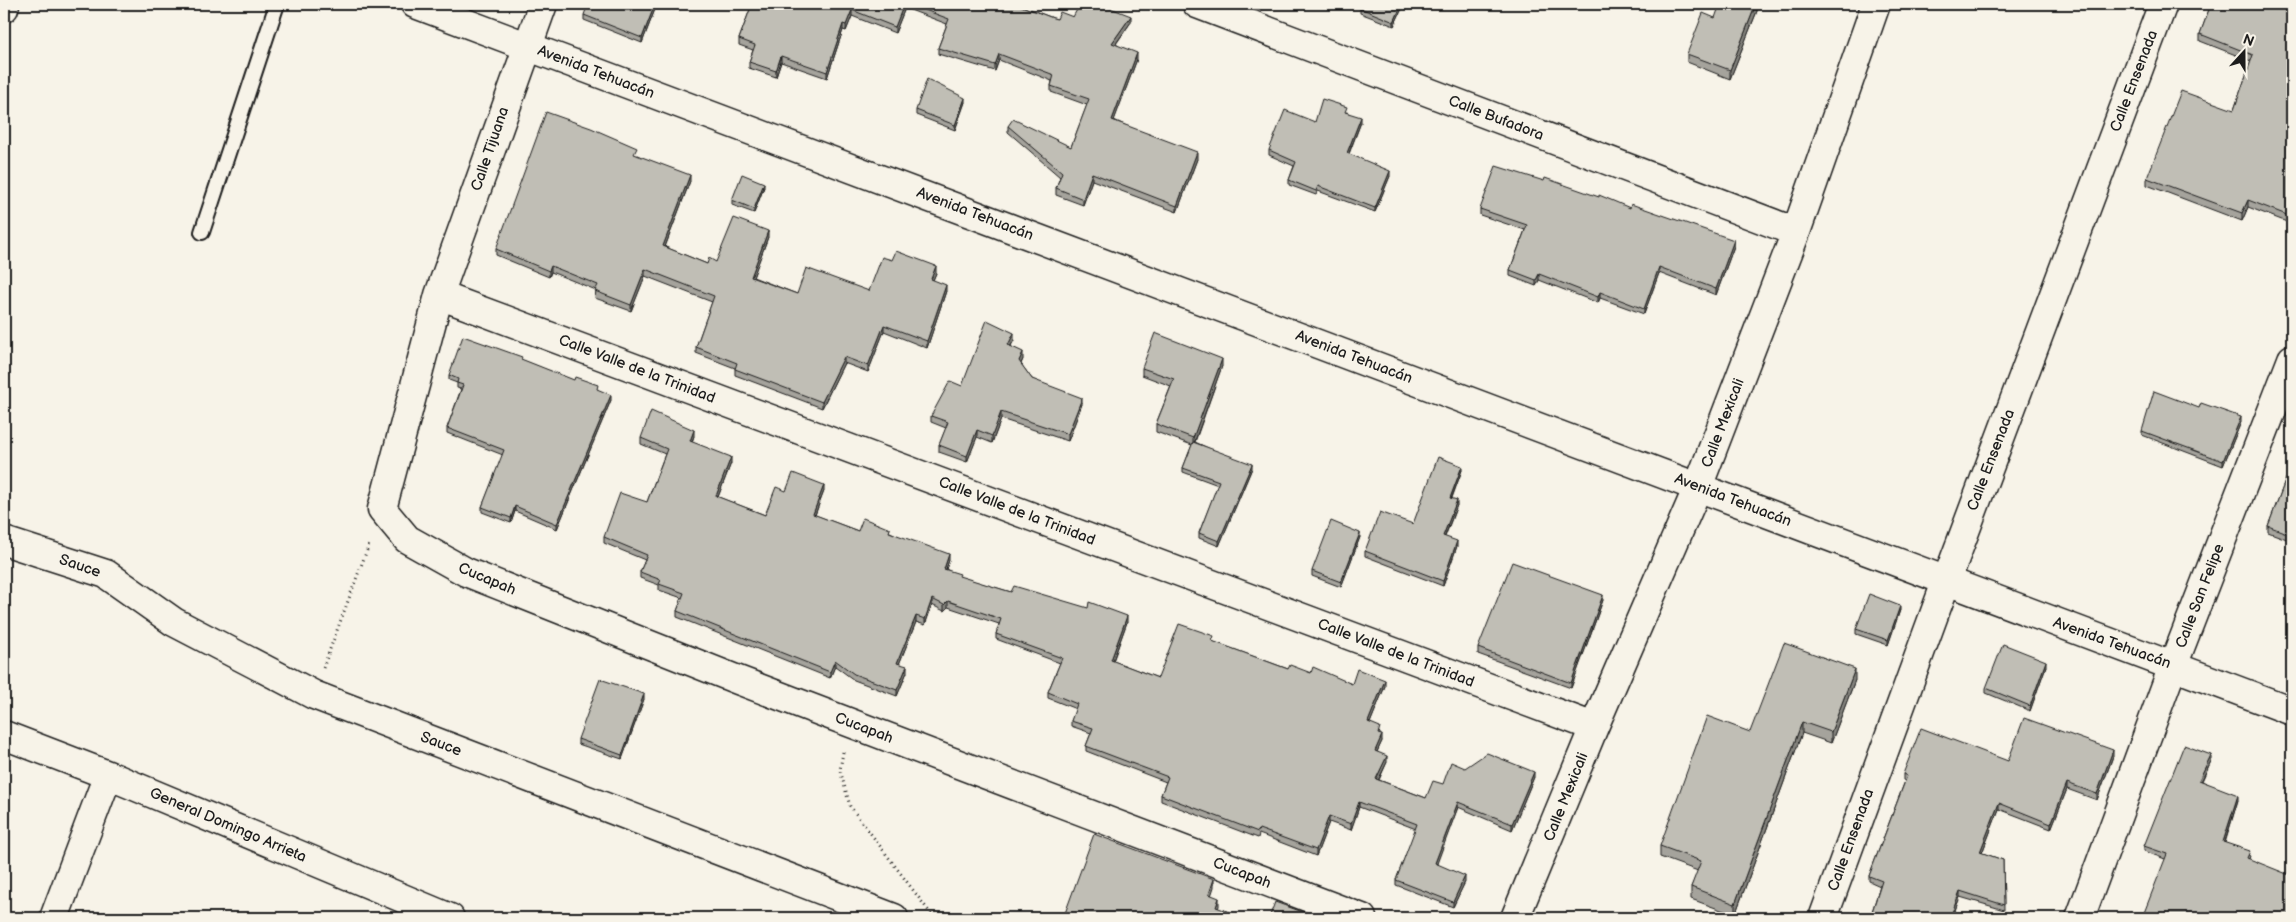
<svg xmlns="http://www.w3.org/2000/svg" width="2296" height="922" font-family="'Balsamiq Sans',sans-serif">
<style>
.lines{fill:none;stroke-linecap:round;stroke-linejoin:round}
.lane-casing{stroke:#1c1c1c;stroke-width:18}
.street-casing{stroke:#1c1c1c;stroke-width:31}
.secondary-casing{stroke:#1c1c1c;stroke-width:31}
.path{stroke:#1c1c1c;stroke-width:3;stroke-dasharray:1 4;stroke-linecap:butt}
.lane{stroke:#f7f3e8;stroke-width:14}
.street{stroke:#f7f3e8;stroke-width:28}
.secondary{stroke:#f7f3e8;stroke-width:28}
.wall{fill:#a5a39c;stroke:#1c1c1c}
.shaded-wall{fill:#86857f;stroke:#1c1c1c}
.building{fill:#c0beb5;stroke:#1c1c1c}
.labels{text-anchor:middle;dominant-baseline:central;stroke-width:4;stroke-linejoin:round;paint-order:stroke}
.street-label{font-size:15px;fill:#1c1c1c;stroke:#f7f3e8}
</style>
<rect width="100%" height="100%" fill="#f7f3e8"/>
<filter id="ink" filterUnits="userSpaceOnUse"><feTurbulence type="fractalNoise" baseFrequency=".02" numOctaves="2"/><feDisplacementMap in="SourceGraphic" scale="10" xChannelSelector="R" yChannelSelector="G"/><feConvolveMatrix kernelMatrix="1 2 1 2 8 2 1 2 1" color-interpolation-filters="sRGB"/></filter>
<g filter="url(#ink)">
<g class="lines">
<defs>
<path id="lane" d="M 202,232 L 277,4"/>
<path id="street" d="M 543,4 L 439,295 L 382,509 L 407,539 L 466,572 L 738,680 L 1362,918
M 1197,4 L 1796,232
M 4,8 L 5,4
M 439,295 L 1594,727
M 4,541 L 106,574 L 174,622 L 314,695 L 894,918
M 4,735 L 108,775 L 450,918
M 54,918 L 108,775
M 1515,918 L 1594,727 L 1698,487 L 1796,232 L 1876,4
M 1823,918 L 1946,582 L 2163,4
M 2080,918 L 2173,666 L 2292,359"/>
<path id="secondary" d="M 415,4 L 2292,711"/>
</defs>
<use href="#lane" class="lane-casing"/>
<use href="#street" class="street-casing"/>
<use href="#secondary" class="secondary-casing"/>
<path class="path" d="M 323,668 L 370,542
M 843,752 L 840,770 L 850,806 L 934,918"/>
<use href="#lane" class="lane"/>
<use href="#street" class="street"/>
<use href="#secondary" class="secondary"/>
</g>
<path class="wall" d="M 657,4 L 642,43 L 584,20 L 584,15 Z
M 752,4 L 1016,4 L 1053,18 L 1057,19 L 1073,17 L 1131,22 L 1116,44 L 1137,59 L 1114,120 L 1197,159 L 1177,212 L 1092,180 L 1083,205 L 1056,195 L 1056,188 L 1060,177 L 1008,132 L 1008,126 L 1071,147 L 1087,105 L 1051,92 L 1051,86 L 1052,81 L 999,60 L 995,71 L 938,54 L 938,48 L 947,24 L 905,8 L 895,33 L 852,16 L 846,31 L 843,30 L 827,78 L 781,62 L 776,77 L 749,68 L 749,62 L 753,50 L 739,45 L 739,39 Z
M 1404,4 L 1394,26 L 1360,13 L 1360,8 Z
M 1757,4 L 1757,11 L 1730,79 L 1687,62 L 1687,54 L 1715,18 Z
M 2202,4 L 2292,4 L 2292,224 L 2248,207 L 2242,221 L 2147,185 L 2147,178 L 2234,110 L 2251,61 L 2200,41 L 2200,34 L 2210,7 Z
M 965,102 L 955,130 L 916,115 L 916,110 Z
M 1347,112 L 1361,122 L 1349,154 L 1390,176 L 1375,212 L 1318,191 L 1316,195 L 1289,185 L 1289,180 L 1294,166 L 1269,155 L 1269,150 L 1315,122 Z
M 637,155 L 690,181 L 665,247 L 707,264 L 716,262 L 768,237 L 753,277 L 797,294 L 869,291 L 892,260 L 936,273 L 933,280 L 946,291 L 927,348 L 884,331 L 868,372 L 844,363 L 822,408 L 735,375 L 735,368 L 696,353 L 696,347 L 712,302 L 645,276 L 631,311 L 595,298 L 596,290 L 551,272 L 549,277 L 496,255 L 496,249 Z
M 764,187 L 754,213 L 732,205 L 732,200 Z
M 1630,208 L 1734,246 L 1716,295 L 1659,273 L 1644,314 L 1600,298 L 1598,303 L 1539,280 L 1536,286 L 1510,276 L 1510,270 L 1525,230 L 1480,215 L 1480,209 Z
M 1014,340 L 1011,346 L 1023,359 L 1021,364 L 1032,379 L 1082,404 L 1068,441 L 1001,419 L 992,443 L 977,437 L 967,462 L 939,452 L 939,445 L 946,428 L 931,422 L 931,416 L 962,386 Z
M 522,360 L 598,390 L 611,400 L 557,529 L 515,511 L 511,523 L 482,512 L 482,507 L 503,455 L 447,433 L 447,428 L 461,389 L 457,388 L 457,383 L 449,380 L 449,375 Z
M 1222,366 L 1195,442 L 1252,468 L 1219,546 L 1199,538 L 1199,533 L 1218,485 L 1183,472 L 1183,468 L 1192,445 L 1156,432 L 1156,424 L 1171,386 L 1142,375 L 1142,368 Z
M 2199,408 L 2241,422 L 2223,466 L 2142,435 L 2142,431 Z
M 694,436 L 692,442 L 731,463 L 718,497 L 765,515 L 786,491 L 824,491 L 815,515 L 858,531 L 890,532 L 949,560 L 946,569 L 960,577 L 1011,592 L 1127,622 L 1113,661 L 1158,678 L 1214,642 L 1288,669 L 1311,673 L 1352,684 L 1385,686 L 1370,723 L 1380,733 L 1380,735 L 1382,741 L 1377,752 L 1387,762 L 1379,780 L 1426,798 L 1465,768 L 1534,777 L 1512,830 L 1458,807 L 1436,864 L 1465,882 L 1453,907 L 1396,885 L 1396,880 L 1416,829 L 1359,807 L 1351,830 L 1329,822 L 1316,856 L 1259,834 L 1258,838 L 1161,801 L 1161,795 L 1166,782 L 1086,751 L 1086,746 L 1091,733 L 1071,726 L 1071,721 L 1076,709 L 1048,698 L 1048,692 L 1060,663 L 996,639 L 996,634 L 999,624 L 948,607 L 944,611 L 932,605 L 925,625 L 916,622 L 899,664 L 907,672 L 897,696 L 854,680 L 835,666 L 830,678 L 677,617 L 677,611 L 682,598 L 659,590 L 659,585 L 640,578 L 640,572 L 645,560 L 604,543 L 604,537 L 647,502 L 665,454 L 641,444 L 641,438 Z
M 2292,463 L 2292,541 L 2268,532 L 2268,526 Z
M 1462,470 L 1452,498 L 1457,505 L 1445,537 L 1457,546 L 1443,586 L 1365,556 L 1365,551 L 1413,524 Z
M 1360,537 L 1341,587 L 1312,576 L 1312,571 Z
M 1603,600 L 1571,688 L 1478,654 L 1478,648 Z
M 1900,610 L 1888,645 L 1856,634 L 1856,629 Z
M 2046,666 L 2030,711 L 1986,693 L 1986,688 Z
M 1855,680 L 1831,743 L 1802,733 L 1735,915 L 1691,899 L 1691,887 L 1698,871 L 1660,857 L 1660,846 L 1750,732 Z
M 644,699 L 622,759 L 578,744 L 578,739 Z
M 2113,756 L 2097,800 L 2067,789 L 2051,829 L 1999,809 L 1982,853 L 2003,860 L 2004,910 L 1960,897 L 1952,918 L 1870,918 L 1880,886 L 1869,881 L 1869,876 L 1905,781 L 1903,780 L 1903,774 L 2008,761 Z
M 2211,761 L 2202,781 L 2238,800 L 2225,843 L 2250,856 L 2249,859 L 2165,859 L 2144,851 L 2144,846 Z"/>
<path class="shaded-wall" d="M 655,4 L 657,4 L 642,43 L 642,38 Z
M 904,4 L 905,4 L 905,8 L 895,33 L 895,27 Z
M 1402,4 L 1404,4 L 1394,26 L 1394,22 Z
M 1756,4 L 1757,11 L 1730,79 L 1730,70 Z
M 852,10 L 852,16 L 846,31 L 846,25 Z
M 1131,16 L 1131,22 L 1112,49 L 1112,43 Z
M 843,24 L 843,30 L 827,78 L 827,72 Z
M 1137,53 L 1137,59 L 1112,126 L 1112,120 Z
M 999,54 L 999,60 L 995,71 L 995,65 Z
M 781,56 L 781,62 L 776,77 L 776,71 Z
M 965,98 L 965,102 L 955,130 L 955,125 Z
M 1361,117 L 1361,122 L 1347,158 L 1347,153 Z
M 1197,152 L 1197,159 L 1177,212 L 1177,206 Z
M 1390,171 L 1390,176 L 1375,212 L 1375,208 Z
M 1092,173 L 1092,180 L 1083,205 L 1083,199 Z
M 690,175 L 690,181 L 663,252 L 663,246 Z
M 764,183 L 764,187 L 754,213 L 754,209 Z
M 2248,200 L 2248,207 L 2242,221 L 2242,213 Z
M 768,231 L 768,237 L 751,283 L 751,277 Z
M 1734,240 L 1734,246 L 1716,295 L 1716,289 Z
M 551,266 L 551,272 L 549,277 L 549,271 Z
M 936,266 L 936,273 L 931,285 L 931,279 Z
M 1659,267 L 1659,273 L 1644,314 L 1644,309 Z
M 645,269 L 645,276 L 631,311 L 631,305 Z
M 1539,274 L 1539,280 L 1536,286 L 1536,280 Z
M 946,285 L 946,291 L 927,348 L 927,341 Z
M 1600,292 L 1600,298 L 1598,303 L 1598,297 Z
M 884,325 L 884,331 L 868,372 L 868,366 Z
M 1014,333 L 1014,340 L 1008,351 L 1008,345 Z
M 1023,352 L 1023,359 L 1019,368 L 1019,361 Z
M 844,357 L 844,363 L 822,408 L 822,402 Z
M 1222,359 L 1222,366 L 1193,446 L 1193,438 Z
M 611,395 L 611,400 L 557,529 L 557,524 Z
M 1082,398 L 1082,404 L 1068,441 L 1068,434 Z
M 1001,412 L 1001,419 L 992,443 L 992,436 Z
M 2241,417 L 2241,422 L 2223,466 L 2223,461 Z
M 694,430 L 694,436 L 690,447 L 690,441 Z
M 977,430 L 977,437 L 967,462 L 967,456 Z
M 731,457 L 731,463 L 716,502 L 716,496 Z
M 1252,464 L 1252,468 L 1219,546 L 1219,541 Z
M 1462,466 L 1462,470 L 1450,502 L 1450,498 Z
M 824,485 L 824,491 L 813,520 L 813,514 Z
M 1457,500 L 1457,505 L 1443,541 L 1443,536 Z
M 515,506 L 515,511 L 511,523 L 511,518 Z
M 1360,533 L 1360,537 L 1341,587 L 1341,582 Z
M 1457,541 L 1457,546 L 1443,586 L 1443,581 Z
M 949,554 L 949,560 L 944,575 L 944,569 Z
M 1603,595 L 1603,600 L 1571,688 L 1571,683 Z
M 932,599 L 932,605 L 925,625 L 925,619 Z
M 948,601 L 948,607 L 944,611 L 944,605 Z
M 1900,606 L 1900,610 L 1888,645 L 1888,640 Z
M 916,616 L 916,622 L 897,669 L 897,663 Z
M 1127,616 L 1127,622 L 1111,666 L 1111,660 Z
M 835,660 L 835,666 L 830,678 L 830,672 Z
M 2046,661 L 2046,666 L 2030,711 L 2030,706 Z
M 907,666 L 907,672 L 897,696 L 897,690 Z
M 1855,669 L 1855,680 L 1831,743 L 1831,732 Z
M 1385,680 L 1385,686 L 1368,728 L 1368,722 Z
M 644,694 L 644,699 L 622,759 L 622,755 Z
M 1802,722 L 1802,733 L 1735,915 L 1735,904 Z
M 1382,735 L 1382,741 L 1375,756 L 1375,751 Z
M 2113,750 L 2113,756 L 2097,800 L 2097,794 Z
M 2211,755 L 2211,761 L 2199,786 L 2199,780 Z
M 1387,756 L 1387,762 L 1376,785 L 1376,779 Z
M 1534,772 L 1534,777 L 1512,830 L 1512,824 Z
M 2067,783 L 2067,789 L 2051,829 L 2051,824 Z
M 2238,795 L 2238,800 L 2223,848 L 2223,842 Z
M 1359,802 L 1359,807 L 1351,830 L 1351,824 Z
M 1458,802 L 1458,807 L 1435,869 L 1435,863 Z
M 1999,803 L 1999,809 L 1980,858 L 1980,852 Z
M 1329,816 L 1329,822 L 1316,856 L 1316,850 Z
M 1465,876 L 1465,882 L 1453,907 L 1453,902 Z
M 1214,879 L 1214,887 L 1209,902 L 1209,894 Z
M 1960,891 L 1960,897 L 1952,918 L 1950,918 Z
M 1219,898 L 1219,906 L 1216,915 L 1216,907 Z"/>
<path class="building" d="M 588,4 L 655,4 L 642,38 L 584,15 Z
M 752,4 L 904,4 L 895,27 L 852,10 L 846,25 L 843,24 L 827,72 L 781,56 L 776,71 L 749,62 L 755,45 L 739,39 Z
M 909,4 L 1016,4 L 1053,18 L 1057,19 L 1060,12 L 1073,17 L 1080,4 L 1100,4 L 1131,16 L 1112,43 L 1137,53 L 1112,120 L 1197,152 L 1177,206 L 1092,173 L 1083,199 L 1056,188 L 1062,172 L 1008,126 L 1013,119 L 1071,147 L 1089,99 L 1051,86 L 1054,75 L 999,54 L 995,65 L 938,48 L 949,19 Z
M 1362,4 L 1402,4 L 1394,22 L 1360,8 Z
M 1720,4 L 1756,4 L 1730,70 L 1687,54 L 1703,13 L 1715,18 Z
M 2211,4 L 2292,4 L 2292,217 L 2248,200 L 2242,213 L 2147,178 L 2181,91 L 2234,110 L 2253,55 L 2200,34 Z
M 927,79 L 965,98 L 955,125 L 916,110 Z
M 1322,99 L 1347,107 L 1345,112 L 1361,117 L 1347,153 L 1390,171 L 1375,208 L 1318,186 L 1316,191 L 1289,180 L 1296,162 L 1269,150 L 1285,110 L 1315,122 Z
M 546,112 L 591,128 L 637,148 L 634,154 L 690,175 L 663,246 L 707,264 L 709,258 L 716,262 L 734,218 L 768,231 L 751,277 L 797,294 L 806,268 L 869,291 L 882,257 L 892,260 L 896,251 L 936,266 L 931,279 L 946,285 L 927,341 L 884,325 L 868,366 L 844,357 L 822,402 L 735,369 L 737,363 L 696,347 L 714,296 L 645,269 L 631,305 L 595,291 L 598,285 L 551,266 L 549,271 L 496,249 Z
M 1496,166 L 1544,181 L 1545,178 L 1599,197 L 1599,195 L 1630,208 L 1631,204 L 1734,240 L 1716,289 L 1659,267 L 1644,309 L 1600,292 L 1598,297 L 1539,274 L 1536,280 L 1510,270 L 1527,225 L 1480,209 Z
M 742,174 L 764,183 L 754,209 L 732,200 Z
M 987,320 L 1014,333 L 1008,345 L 1023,352 L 1019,361 L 1032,379 L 1082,398 L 1068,434 L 1001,412 L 992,436 L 977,430 L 967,456 L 939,445 L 948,422 L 931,416 L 950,381 L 962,386 Z
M 1155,333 L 1222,359 L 1193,438 L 1156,424 L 1174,379 L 1142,368 Z
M 463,336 L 522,357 L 521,359 L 574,380 L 575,377 L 598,385 L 597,389 L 611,395 L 557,524 L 515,506 L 511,518 L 482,507 L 504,450 L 447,428 L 463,385 L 457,383 L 458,379 L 449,375 Z
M 2154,391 L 2199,408 L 2201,403 L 2241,417 L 2223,461 L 2142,431 Z
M 651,411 L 694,430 L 690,441 L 731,457 L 716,496 L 765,515 L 776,487 L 786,491 L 793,473 L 824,485 L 813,514 L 858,531 L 863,518 L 890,529 L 889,532 L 949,554 L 944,569 L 960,574 L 959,576 L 1011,592 L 1014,586 L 1088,608 L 1089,602 L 1127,616 L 1111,660 L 1158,678 L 1179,624 L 1214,636 L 1212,641 L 1288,669 L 1290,665 L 1311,673 L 1313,667 L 1352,684 L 1357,669 L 1385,680 L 1368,722 L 1380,727 L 1378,734 L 1382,735 L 1375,751 L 1387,756 L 1376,779 L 1426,798 L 1433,781 L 1443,784 L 1451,762 L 1465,768 L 1487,753 L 1534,772 L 1512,824 L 1458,802 L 1435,863 L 1465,876 L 1453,902 L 1396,880 L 1417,824 L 1359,802 L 1351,824 L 1329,816 L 1316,850 L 1259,829 L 1258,832 L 1161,795 L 1168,777 L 1086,746 L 1093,728 L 1071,721 L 1077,704 L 1048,692 L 1062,658 L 996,634 L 1001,619 L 948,601 L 944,605 L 932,599 L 925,619 L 916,616 L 897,663 L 907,666 L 897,690 L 854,674 L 835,660 L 830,672 L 677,611 L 684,593 L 659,584 L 661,580 L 640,572 L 647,555 L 604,537 L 620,493 L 647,502 L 667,449 L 641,438 Z
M 1193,442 L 1252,464 L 1219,541 L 1199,533 L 1219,481 L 1183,468 Z
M 1438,457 L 1462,466 L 1450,498 L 1457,500 L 1443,536 L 1457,541 L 1443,581 L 1365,551 L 1380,512 L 1413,524 Z
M 2292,463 L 2292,535 L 2268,526 Z
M 1331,521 L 1360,533 L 1341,582 L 1312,571 Z
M 1512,562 L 1603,595 L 1571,683 L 1478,648 Z
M 1869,594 L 1900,606 L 1888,640 L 1856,629 Z
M 1784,643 L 1855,669 L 1831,732 L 1802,722 L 1735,904 L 1691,887 L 1701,861 L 1660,846 L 1707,716 L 1750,732 Z
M 2003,644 L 2046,661 L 2030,706 L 1986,688 Z
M 600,679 L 644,694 L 622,755 L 578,739 Z
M 2024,718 L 2113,750 L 2097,794 L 2067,783 L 2051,824 L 1999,803 L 1980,852 L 2003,860 L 2004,905 L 1960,891 L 1950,918 L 1870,918 L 1882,881 L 1869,876 L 1907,776 L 1903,774 L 1921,728 L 2008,761 Z
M 2184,745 L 2211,755 L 2199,780 L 2238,795 L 2223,842 L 2250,851 L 2247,858 L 2292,876 L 2292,918 L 2142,918 L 2167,854 L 2144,846 Z
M 1094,834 L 1214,879 L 1209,894 L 1219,898 L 1216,907 L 1246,918 L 1071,918 L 1064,916 Z
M 1275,902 L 1319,918 L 1269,918 Z"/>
</g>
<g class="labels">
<g class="street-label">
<text transform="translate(596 72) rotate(21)">Avenida Tehuacán</text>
<text transform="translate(2134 81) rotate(-69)">Calle Ensenada</text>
<text transform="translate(1496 118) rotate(21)">Calle Bufadora</text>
<text transform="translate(490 149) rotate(-71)">Calle Tijuana</text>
<text transform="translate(975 214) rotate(21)">Avenida Tehuacán</text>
<text transform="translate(1354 357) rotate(21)">Avenida Tehuacán</text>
<text transform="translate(637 369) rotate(21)">Calle Valle de la Trinidad</text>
<text transform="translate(1723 423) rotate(-69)">Calle Mexicali</text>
<text transform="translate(1991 460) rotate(-69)">Calle Ensenada</text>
<text transform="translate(1733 500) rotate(21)">Avenida Tehuacán</text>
<text transform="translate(1017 511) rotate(21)">Calle Valle de la Trinidad</text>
<text transform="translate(80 566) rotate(19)">Sauce</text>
<text transform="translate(487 579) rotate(23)">Cucapah</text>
<text transform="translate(2200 596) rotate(-69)">Calle San Felipe</text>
<text transform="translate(2112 643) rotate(20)">Avenida Tehuacán</text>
<text transform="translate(1396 653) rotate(21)">Calle Valle de la Trinidad</text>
<text transform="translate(864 728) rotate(21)">Cucapah</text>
<text transform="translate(441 744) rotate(21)">Sauce</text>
<text transform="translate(1566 797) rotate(-68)">Calle Mexicali</text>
<text transform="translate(228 825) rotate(23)">General Domingo Arrieta</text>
<text transform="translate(1851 840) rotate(-70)">Calle Ensenada</text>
<text transform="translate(1242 873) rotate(21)">Cucapah</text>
</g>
</g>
<rect width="2296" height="922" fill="none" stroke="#f7f3e8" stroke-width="20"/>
<rect x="10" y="10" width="2276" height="902" fill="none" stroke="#1c1c1c" stroke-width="2" filter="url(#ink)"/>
<g transform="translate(2244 52) rotate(21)" stroke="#f7f3e8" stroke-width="4" paint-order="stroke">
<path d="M0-4L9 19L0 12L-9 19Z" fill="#1c1c1c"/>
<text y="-8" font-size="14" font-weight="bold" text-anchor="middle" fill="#1c1c1c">N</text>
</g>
</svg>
